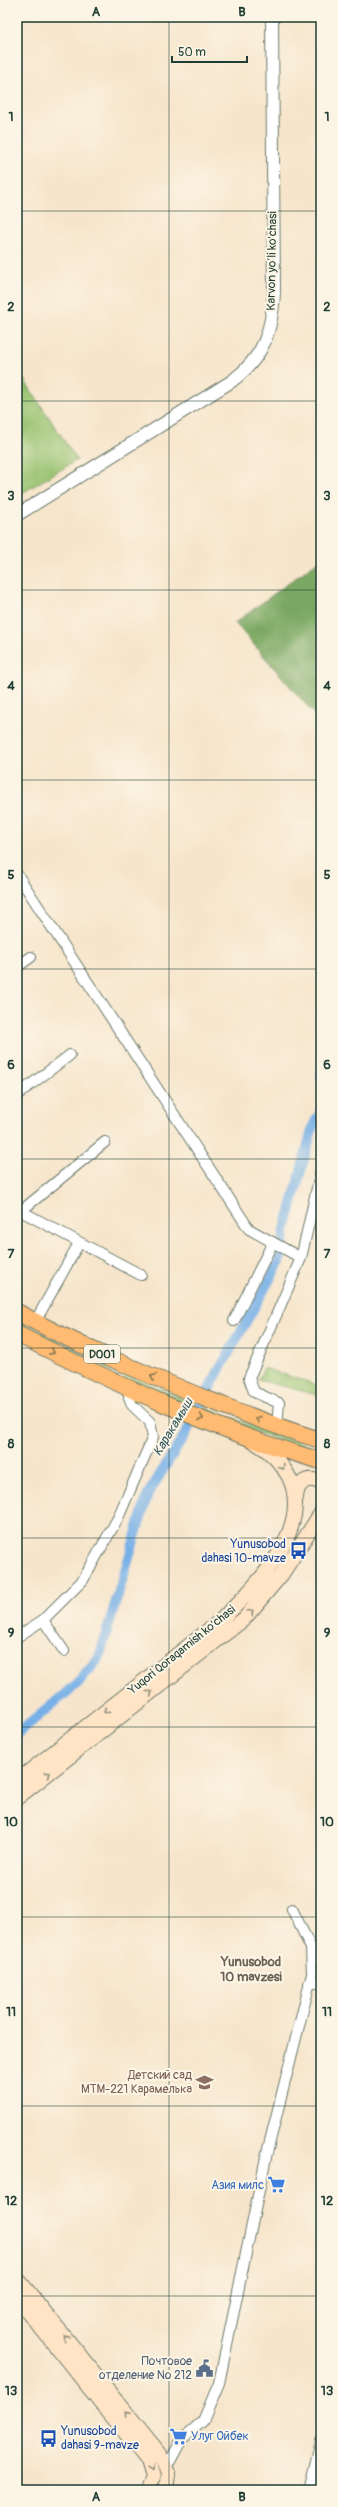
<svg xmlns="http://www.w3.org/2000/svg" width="338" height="2507" font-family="Pangolin,sans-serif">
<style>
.green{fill:#98c26f;stroke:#5c8052}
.forest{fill:#7aa862;stroke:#4c724b}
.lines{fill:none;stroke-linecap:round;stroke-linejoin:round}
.canal{stroke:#77b0e7;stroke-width:10}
.minor-casing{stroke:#6a7869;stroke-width:12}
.tertiary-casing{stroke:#6a7869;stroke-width:14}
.secondary-casing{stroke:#6a7869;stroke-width:16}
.trunk-casing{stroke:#6a7869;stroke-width:18}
.minor{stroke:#fff;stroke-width:10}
.tertiary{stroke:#fff;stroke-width:12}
.secondary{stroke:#ffe4c6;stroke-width:14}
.trunk{stroke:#ffbb71;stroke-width:16}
.oneway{stroke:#84764f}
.oneway2{stroke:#8f907d}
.grid{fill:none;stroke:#1f3d34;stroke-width:1;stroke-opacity:0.55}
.labels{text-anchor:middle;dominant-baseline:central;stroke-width:4;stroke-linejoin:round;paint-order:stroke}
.shield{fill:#fcf5e5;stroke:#617469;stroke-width:1}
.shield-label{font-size:11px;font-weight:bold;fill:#1f3d34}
.street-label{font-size:12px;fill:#1f3d34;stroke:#fcf5e5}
.transit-label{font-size:12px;fill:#164399;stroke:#fcf5e5;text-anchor:end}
.education-label{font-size:12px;fill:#785e54;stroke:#fcf5e5;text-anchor:end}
.shop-label{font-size:12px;fill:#366cbe;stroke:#fcf5e5;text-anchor:end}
.service-label{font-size:12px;fill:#4e5e75;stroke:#fcf5e5;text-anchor:end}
.water-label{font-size:13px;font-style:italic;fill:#355a61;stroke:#fcf5e5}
.neighbourhood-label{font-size:13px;font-weight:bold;fill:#6a6154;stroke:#fcf5e5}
.neatline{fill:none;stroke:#1f3d34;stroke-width:1.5}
.grid-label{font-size:13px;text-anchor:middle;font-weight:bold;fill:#1f3d34}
</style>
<rect width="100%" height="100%" fill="#fcf5e5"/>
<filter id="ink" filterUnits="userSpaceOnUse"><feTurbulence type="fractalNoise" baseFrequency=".025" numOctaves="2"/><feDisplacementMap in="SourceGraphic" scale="8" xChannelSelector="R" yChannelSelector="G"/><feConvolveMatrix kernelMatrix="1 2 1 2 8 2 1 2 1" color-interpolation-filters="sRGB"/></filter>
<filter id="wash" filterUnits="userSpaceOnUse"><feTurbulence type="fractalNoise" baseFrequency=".012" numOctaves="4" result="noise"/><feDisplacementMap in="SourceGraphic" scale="16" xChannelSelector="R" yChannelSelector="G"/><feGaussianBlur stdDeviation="0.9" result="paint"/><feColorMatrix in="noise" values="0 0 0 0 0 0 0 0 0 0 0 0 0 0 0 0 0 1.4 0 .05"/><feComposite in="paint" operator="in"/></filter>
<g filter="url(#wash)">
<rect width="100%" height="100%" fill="#f6e5cb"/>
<path class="green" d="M 17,369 L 77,460 L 17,496 Z
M 17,1320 C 115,1371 215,1416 321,1449 L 321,1455 L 180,1405 L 33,1335 L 17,1326 Z
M 264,1368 L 321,1386 L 321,1396 L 258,1380 Z"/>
<path class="forest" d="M 321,559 L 321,722 L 235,623 Z"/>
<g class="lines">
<path class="canal" d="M 321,1066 L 321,1075
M 17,1734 L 78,1683 L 99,1658 L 148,1494 L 186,1433 L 217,1374 L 280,1261 L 285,1230 L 313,1126 L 321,1111"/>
</g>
</g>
<g filter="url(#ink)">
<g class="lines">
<defs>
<path id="minor" d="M 17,874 L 249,1229 L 301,1258
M 17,967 L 31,957
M 17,1095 L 70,1055
M 17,1209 L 141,1275
M 21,1211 L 105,1142
M 234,1321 L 272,1244
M 35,1322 L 79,1243
M 277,1426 L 279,1403 L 254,1392 L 249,1378 L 301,1258 L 321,1170
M 43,1620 L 83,1580 L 118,1518 L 153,1437 L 150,1422 L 132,1405 L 129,1397 L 130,1388
M 17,1637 L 43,1620 L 64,1651
M 309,1983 L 321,1983
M 167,2467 L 182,2439 L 203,2421 L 219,2383 L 266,2157 L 312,1974 L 311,1948 L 292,1909
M 309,2490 L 321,2440"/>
<path id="tertiary" d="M 17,515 L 232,381 C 264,357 272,331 274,292 L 272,17"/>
<path id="secondary" d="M 296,1498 C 297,1483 307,1475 321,1483
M 17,1781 L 220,1621 C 255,1588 314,1529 289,1477 C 281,1462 270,1451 256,1443
M 17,1798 L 244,1619 L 282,1574 L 321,1513
M 17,2278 L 160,2454 L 168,2474 L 166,2490
M 17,2298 L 148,2461 L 153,2477 L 148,2490"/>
<path id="trunk" d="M 17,1312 C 77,1345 141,1372 204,1398 C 243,1413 281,1429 321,1440
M 17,1334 C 114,1383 216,1431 321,1461"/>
</defs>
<use href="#minor" class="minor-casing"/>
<use href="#tertiary" class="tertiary-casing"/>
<use href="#secondary" class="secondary-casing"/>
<use href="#trunk" class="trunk-casing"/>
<use href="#minor" class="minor"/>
<use href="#tertiary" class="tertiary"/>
<use href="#secondary" class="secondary"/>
<use href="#trunk" class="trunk"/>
</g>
<defs><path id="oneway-chevron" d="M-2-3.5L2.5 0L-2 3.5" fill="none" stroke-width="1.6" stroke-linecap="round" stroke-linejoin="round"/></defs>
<g class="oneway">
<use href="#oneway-chevron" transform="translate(52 1352) rotate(27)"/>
<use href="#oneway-chevron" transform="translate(153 1377) rotate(-157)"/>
<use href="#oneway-chevron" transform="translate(201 1418) rotate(23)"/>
<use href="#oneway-chevron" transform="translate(258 1419) rotate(-160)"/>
</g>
<g class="oneway2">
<use href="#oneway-chevron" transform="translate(282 1467) rotate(56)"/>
<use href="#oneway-chevron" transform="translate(251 1612) rotate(-46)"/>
<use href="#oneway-chevron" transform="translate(150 1693) rotate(-38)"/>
<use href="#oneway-chevron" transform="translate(106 1711) rotate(142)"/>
<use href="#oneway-chevron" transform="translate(48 1774) rotate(-38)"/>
<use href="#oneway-chevron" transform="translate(66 2338) rotate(-129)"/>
<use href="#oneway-chevron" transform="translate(127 2413) rotate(-129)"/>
<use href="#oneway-chevron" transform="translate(151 2469) rotate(72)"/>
</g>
</g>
<path class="grid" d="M 169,17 L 169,2490M 17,211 L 321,211M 17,401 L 321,401M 17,590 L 321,590M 17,780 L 321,780M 17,969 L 321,969M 17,1159 L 321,1159M 17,1348 L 321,1348M 17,1538 L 321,1538M 17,1727 L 321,1727M 17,1917 L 321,1917M 17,2106 L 321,2106M 17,2296 L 321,2296"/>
<defs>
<symbol id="bus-bare" viewBox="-9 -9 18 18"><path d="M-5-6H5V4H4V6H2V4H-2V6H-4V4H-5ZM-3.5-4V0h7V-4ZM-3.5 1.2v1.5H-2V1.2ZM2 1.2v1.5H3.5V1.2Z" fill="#1a4fb4" stroke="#fcf5e5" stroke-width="2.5" paint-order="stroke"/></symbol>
<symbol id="school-bare" viewBox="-9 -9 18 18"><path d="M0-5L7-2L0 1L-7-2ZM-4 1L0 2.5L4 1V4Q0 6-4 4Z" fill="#8d6e63" stroke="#fcf5e5" stroke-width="2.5" paint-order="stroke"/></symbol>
<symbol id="supermarket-bare" viewBox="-9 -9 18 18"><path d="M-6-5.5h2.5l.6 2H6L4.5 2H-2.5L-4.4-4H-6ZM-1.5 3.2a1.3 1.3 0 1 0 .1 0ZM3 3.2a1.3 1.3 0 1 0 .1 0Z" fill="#3f7fe0" stroke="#fcf5e5" stroke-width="2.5" paint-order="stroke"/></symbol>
<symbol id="civic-bare" viewBox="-9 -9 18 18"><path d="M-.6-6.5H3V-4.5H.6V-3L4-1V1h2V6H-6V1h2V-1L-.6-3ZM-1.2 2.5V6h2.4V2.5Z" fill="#5c6f8a" stroke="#fcf5e5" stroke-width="2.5" paint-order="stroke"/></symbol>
</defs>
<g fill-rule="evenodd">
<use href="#bus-bare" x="286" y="1538" width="25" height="25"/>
<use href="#school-bare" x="192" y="2070" width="25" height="25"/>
<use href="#supermarket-bare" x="264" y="2172" width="25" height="25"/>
<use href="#civic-bare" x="192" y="2356" width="25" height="25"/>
<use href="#supermarket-bare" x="166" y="2424" width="25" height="25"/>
<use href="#bus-bare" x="36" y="2426" width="25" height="25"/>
</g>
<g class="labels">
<rect class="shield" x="84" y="1345" width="36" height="18" rx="3"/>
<g class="shield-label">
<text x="102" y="1354">D001</text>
</g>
<g class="street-label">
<text transform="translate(272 261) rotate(-89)">Karvon yo‘li ko'chasi</text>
<text transform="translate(182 1650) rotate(-39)">Yuqori Qoraqamish ko'chasi</text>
</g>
<g class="transit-label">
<text x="286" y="1544">Yunusobod<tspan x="286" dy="14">dahasi 10-mavze</tspan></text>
<text x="61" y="2431" text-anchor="start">Yunusobod<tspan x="61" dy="14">dahasi 9-mavze</tspan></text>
</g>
<g class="education-label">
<text x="192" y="2075">Детский сад<tspan x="192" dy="14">МТМ-221 Карамелька</tspan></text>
</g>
<g class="shop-label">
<text x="264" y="2185">Азия милс</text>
<text x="191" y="2436" text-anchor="start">Улуг Ойбек</text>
</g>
<g class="service-label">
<text x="192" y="2361">Почтовое<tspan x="192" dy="14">отделение № 212</tspan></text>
</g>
<g class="water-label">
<text transform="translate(173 1427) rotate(-59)">Каракамыш</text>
</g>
<g class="neighbourhood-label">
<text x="251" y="1962">Yunusobod<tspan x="251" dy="15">10 mavzesi</tspan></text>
</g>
</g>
<rect width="338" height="2507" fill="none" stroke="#fcf5e5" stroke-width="44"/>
<path d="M172 56v6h75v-6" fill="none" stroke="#1f3d34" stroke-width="2"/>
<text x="178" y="56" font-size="12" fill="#1f3d34" stroke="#fcf5e5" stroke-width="3" paint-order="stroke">50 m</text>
<rect x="22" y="22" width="294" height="2463" class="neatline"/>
<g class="grid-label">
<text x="96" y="16">A</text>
<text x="242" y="16">B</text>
<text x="11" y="121">1</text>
<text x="327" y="121">1</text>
<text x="11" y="311">2</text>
<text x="327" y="311">2</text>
<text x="11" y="500">3</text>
<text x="327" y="500">3</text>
<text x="11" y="690">4</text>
<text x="327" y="690">4</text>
<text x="11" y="879">5</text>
<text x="327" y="879">5</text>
<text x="11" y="1069">6</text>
<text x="327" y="1069">6</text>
<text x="11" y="1258">7</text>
<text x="327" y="1258">7</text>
<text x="11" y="1448">8</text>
<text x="327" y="1448">8</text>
<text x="11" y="1637">9</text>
<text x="327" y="1637">9</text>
<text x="11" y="1826">10</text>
<text x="327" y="1826">10</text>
<text x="11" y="2016">11</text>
<text x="327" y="2016">11</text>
<text x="11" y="2205">12</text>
<text x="327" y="2205">12</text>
<text x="11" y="2395">13</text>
<text x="327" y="2395">13</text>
<text x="96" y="2501">A</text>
<text x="242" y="2501">B</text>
</g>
</svg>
